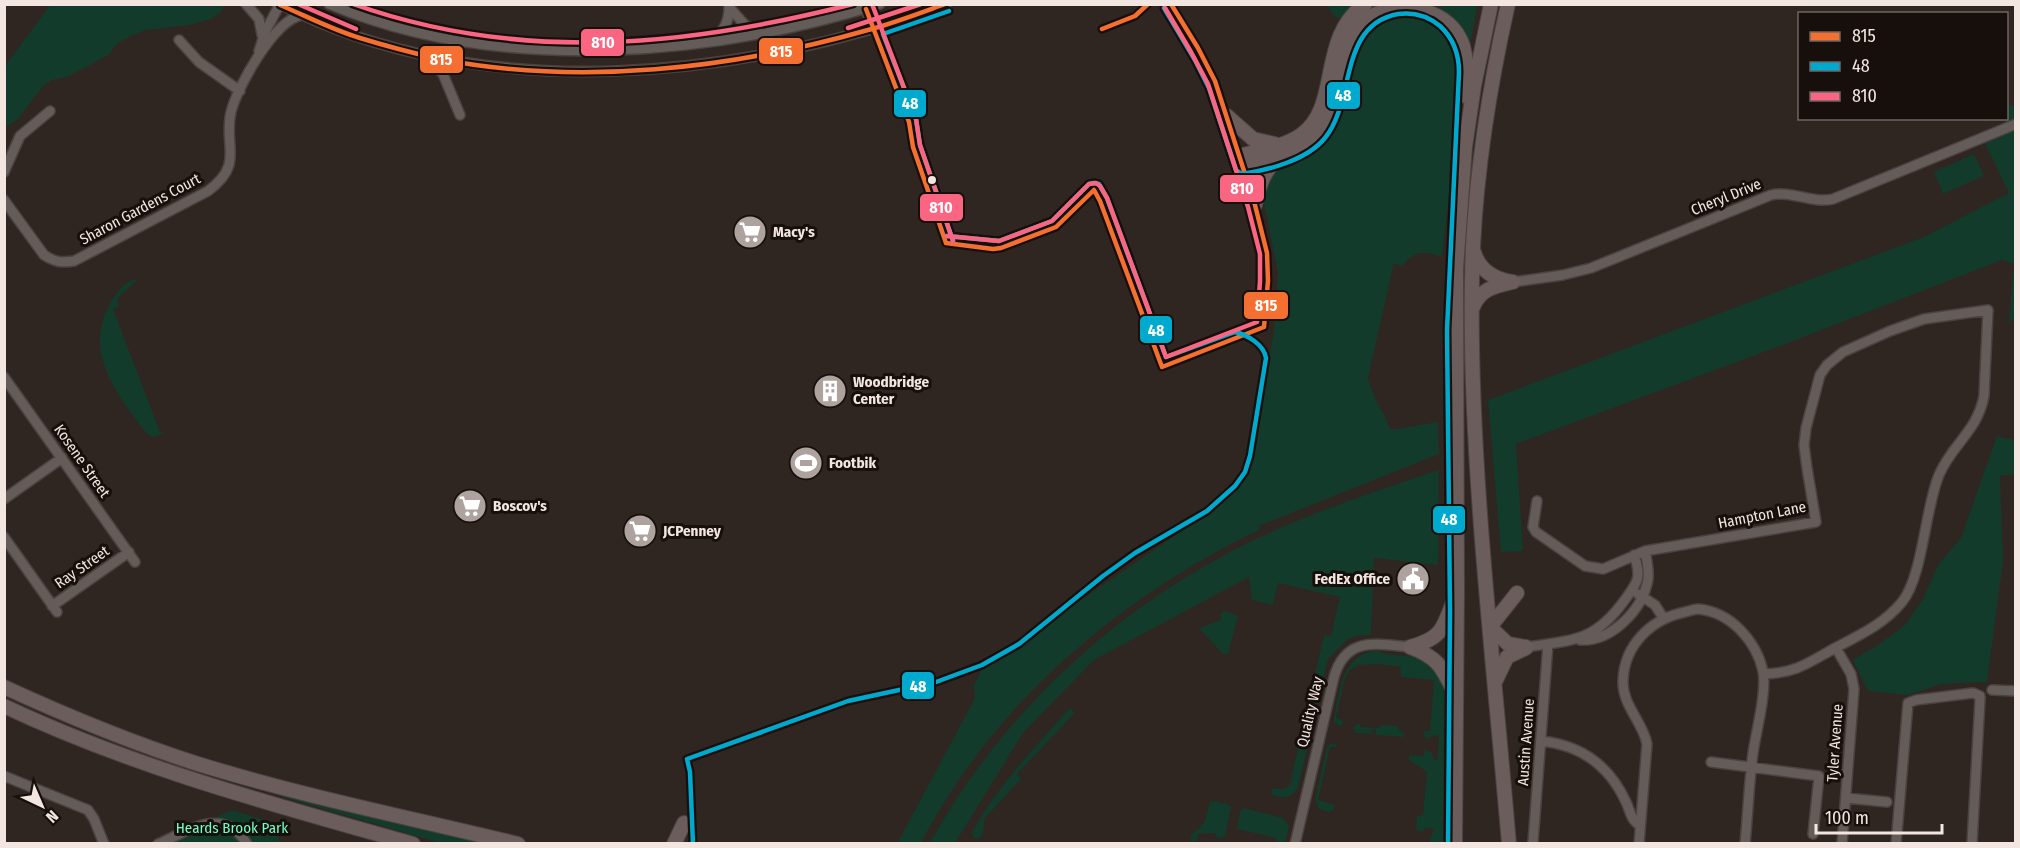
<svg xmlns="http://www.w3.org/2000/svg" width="2020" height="848" font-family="'Fira Sans Condensed',sans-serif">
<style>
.green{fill:#133b2b}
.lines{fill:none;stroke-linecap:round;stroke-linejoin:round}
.minor-casing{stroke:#4b423f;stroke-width:12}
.highway-casing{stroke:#4b423f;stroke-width:16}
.minor{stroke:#645c58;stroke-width:9}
.highway{stroke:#6a5d5b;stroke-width:14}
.bus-1-casing{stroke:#170f0b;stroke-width:9}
.bus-2-casing{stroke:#170f0b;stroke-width:9}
.bus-3-casing{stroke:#170f0b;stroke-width:9}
.bus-1{stroke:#f46f30;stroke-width:4.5}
.bus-2{stroke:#00a9ce;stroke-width:4.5}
.bus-3{stroke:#fa6682;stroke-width:4.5}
.bus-dot{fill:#f3e6e1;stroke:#170f0b;stroke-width:2}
.labels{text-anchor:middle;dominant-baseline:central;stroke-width:6;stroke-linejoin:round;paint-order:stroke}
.street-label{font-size:15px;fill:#f3e6e1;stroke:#170f0b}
.poi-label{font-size:15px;font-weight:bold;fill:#f3e6e1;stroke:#170f0b;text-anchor:start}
.park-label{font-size:15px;fill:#72fec7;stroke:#170f0b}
.line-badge{stroke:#170f0b;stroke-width:2}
.badge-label{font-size:16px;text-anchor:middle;font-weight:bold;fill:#fff}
</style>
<rect width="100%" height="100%" fill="#2f2521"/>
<path class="green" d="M 51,4 L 225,4 L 225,5 L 221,12 L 211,19 L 189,25 L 146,30 L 131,36 L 118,43 L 108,55 L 90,65 L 67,77 L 52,80 L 43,86 L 18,119 L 5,128 L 5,66 Z
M 1327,5 L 1355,5 L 1343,21 L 1333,15 Z
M 1432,5 L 1477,5 L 1469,52 L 1466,34 L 1436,5 Z
M 1401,12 L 1439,21 L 1458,48 L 1462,78 L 1442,257 C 1421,250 1417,251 1401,266 L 1394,263 L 1368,378 C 1372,397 1384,412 1391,430 L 1438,422 L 1439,454 L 1261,525 L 1260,524 L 1259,530 C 1120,597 993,704 921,843 L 897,844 L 975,698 L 974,685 L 983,667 L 1217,507 L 1247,469 L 1252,452 L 1274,331 L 1278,273 L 1264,203 L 1263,188 L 1280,163 L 1310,147 L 1331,129 L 1355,40 L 1368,25 Z
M 2009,104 L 2015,107 L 2016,318 L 2009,323 L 2014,264 L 2002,260 L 1780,346 L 1516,444 L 1523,551 L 1501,552 L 1488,400 L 1924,237 L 2009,193 L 1982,137 L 2003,128 Z
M 1974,154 L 1984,176 L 1943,194 L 1934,172 Z
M 135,279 L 136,281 L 117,299 L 119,306 L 113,309 L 160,432 L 167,431 L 154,437 L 147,434 C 118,396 82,353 110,304 C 115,294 124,282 135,279 Z
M 1997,436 L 2015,440 L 2016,474 L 2000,476 L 2003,561 L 1987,682 L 1941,684 L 1909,695 L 1868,691 L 1853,660 L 1878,645 L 1905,625 L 1923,599 L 1938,565 L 1961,538 Z
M 1439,470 L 1438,565 L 1374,558 L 1371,635 L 1360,635 L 1348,639 L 1328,659 L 1298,787 C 1292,799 1283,799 1271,794 L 1273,788 C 1280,789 1285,791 1290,784 L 1324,635 L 1331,636 L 1340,597 L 1278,583 L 1273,605 L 1252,600 L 1249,577 L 1094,660 L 1023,733 L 955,843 L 930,843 C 1003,711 1120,604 1256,539 C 1315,511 1377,491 1439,470 Z
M 1225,611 L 1238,616 L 1228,654 L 1223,654 L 1199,628 L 1221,620 L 1220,614 Z
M 1373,651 L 1380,651 L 1384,654 L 1427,658 L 1442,680 L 1444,694 L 1443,843 L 1429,843 L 1434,828 L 1426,828 L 1422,832 L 1416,830 L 1417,816 L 1423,815 L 1427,772 L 1408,759 L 1410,755 L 1423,756 L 1425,750 L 1432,753 L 1434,760 L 1438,760 L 1439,736 L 1435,735 L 1426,739 L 1423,734 L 1425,731 L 1430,731 L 1434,680 L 1401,677 L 1400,666 C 1341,661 1349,663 1336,718 L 1342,720 L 1343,723 L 1340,726 L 1334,722 L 1334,718 C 1340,691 1341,657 1373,651 Z
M 1070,708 L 1075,713 L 1017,774 L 1021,779 L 985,818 L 982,836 L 978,839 L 974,838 L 972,832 C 997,787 1035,747 1070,708 Z
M 1357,724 L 1360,724 L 1360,727 L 1379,728 L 1380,725 L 1398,726 L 1400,731 L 1404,733 L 1404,737 L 1376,735 L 1376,730 L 1374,729 L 1371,730 L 1374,734 L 1356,733 L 1353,728 Z
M 1335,743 L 1337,745 L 1336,747 L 1330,747 L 1318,800 L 1335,805 L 1334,810 L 1329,812 L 1319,809 L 1315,800 L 1327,747 L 1330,744 Z
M 283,793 L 490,843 L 441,843 L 282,797 Z
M 1214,801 L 1227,804 L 1231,807 L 1225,836 L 1218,839 L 1215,833 L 1198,834 L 1197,841 L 1191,841 L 1191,834 L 1199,829 L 1205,821 L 1210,802 Z
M 1243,808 L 1283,818 L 1289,827 L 1285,843 L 1276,843 L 1277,838 L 1237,829 L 1240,812 Z
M 232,810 L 274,823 L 280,843 L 158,844 Z"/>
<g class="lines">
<defs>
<path id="minor" d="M 246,4 L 259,19 L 262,35
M 280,4 C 478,107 745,80 947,4
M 329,4 C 498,75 709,57 880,4
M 864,4 L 873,29
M 729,7 L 745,25 L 764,34
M 179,40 L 199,62 L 240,91
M 708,42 C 724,34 730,21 729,4
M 259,51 L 265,32 L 280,4
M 426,56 L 443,74 L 460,115
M 4,172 L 20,136 L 50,111
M 4,200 L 44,255 C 55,262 61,263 74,261 L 208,191 C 245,164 223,146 231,112 C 237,87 275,19 302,15
M 1513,282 L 1563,275 L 1591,268 L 1771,195 C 1791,190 1812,204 1833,199 L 2016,124
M 4,377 L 135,562
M 4,499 L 62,458
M 1537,501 L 1533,527 L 1536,532 L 1585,566 L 1603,569 L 1645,551 L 1816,522 L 1807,468 L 1804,445 L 1806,428 L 1820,375 L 1827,365 L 1843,352 L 1890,331 L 1924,319 L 1988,310 L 1984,396 C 1977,432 1952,444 1939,475 C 1925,508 1923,576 1902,602 C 1884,624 1860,635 1835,648 C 1808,663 1796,673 1764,674
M 4,537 L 57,612
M 1638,594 L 1655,605 L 1664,619
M 52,606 L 129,552
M 1580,640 C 1611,642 1643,610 1648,579 C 1649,570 1647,560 1645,551
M 1526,647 C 1573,640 1594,642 1624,601 C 1638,582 1642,578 1634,555
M 1836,648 L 1851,674 L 1854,689 L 1842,844
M 1992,690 L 2016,691
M 1541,741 C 1581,745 1609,765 1626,802 C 1630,810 1631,821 1640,825
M 1711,762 L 1819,776 L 1813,834
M 4,776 L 88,810 L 94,819 L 104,844
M 1846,798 L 1887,802
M 1533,842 L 1548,644
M 158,844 C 188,831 224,805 247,844
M 1295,844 L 1334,677 C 1346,636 1376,644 1410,647
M 1639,844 L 1647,744 C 1643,722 1622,705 1623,681 C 1624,645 1651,619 1685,612 C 1689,611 1694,609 1698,609 C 1731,612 1756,641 1763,671 C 1767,691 1756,732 1753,753 C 1749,783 1748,813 1745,844
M 1896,844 L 1908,703 L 1916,700 L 1973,693 L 1980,696 L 1980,699 L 1972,844"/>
<path id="highway" d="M 1508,4 C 1490,84 1477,165 1473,247 C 1469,340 1474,434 1481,527 C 1489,633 1500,738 1509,844
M 1227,116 L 1253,139 L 1275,144
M 1239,156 C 1259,150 1284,147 1301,135 C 1342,106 1317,38 1365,4
M 1243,167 C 1268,160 1300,155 1318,135 C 1348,101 1331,43 1372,16 C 1404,0 1451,9 1463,46 C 1468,63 1465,79 1465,96
M 1255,205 C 1259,185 1264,171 1279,157
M 1474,252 C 1479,270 1495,280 1513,282
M 1473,307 C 1480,289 1495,286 1512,282
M 1517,593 L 1490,627 L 1508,644 L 1526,647
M 1410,647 C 1440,639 1443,630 1453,602
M 1410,647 C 1437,657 1442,666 1454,692
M 1496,680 L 1507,657 L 1526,648
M 4,687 C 67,716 130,742 195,763 C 301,796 411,818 518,844
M 4,706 C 135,768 275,805 413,844
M 674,844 L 684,823
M 1455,844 L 1457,591 L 1456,269 L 1465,147 L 1474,86 L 1491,4"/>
</defs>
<use href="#minor" class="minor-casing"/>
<use href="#highway" class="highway-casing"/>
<use href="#minor" class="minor"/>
<use href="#highway" class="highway"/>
<defs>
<path id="bus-1" d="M 280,5 C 306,16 333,30 360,38 C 386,46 413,53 439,59 C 580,86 731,69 868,30 C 894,23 920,13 945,4
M 866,9 L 909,122 L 913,147 L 946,243
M 1102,29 L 1135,16 L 1148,4
M 1094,190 L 1100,201 L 1162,367 L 1264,327 L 1268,281 L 1267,253 L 1255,205 L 1215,81 L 1198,48 L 1171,4
M 946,243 L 993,249 L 1001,248 L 1056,227 L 1094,190"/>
<path id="bus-2" d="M 1164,8 L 1195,60 L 1209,88 L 1236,170 L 1242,174 C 1269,170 1307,160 1325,138 C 1356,100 1338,25 1398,14 C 1413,12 1428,16 1440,26 C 1454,39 1459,54 1459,72 L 1447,330 L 1450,611 L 1448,844
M 949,11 L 883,34 L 916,119 L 920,145 L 953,241
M 693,844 L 690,772 L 687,759 L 848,701 L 936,682 L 982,665 L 1019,644 L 1103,576 L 1135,553 L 1207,511 L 1235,486 L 1245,472 L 1250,456 L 1266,358 C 1264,345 1248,335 1235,332 L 1166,357 L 1107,198 L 1099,184 L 1094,183 L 1089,184 L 1052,221 L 999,241 L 947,236"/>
<path id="bus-3" d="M 298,4 L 356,29
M 353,4 C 520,63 685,47 853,4
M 872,4 L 916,119 L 920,145 L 953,241
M 848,28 L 921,4
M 947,236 L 999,241 L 1052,221 L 1089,184 L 1096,183 L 1100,186 L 1107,198 L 1166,357 L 1257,322 L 1260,281 L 1260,254 L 1248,207 L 1208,84 L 1191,52 L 1165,8"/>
</defs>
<use href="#bus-1" class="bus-1-casing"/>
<use href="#bus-2" class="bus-2-casing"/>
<use href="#bus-3" class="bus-3-casing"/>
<use href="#bus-1" class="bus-1"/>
<use href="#bus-2" class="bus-2"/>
<use href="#bus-3" class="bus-3"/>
</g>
<defs>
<symbol id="supermarket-disc" viewBox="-11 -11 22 22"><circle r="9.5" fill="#aea29e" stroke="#170f0b"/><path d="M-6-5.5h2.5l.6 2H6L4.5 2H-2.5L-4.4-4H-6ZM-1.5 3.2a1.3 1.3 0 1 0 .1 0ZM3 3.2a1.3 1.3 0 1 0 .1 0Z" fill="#fff"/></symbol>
<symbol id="building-disc" viewBox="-11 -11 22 22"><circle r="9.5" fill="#aea29e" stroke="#170f0b"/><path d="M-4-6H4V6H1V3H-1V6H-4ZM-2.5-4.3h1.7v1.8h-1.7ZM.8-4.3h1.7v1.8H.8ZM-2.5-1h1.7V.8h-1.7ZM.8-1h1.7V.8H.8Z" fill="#fff"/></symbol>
<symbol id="stadium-disc" viewBox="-11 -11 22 22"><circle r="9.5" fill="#aea29e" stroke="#170f0b"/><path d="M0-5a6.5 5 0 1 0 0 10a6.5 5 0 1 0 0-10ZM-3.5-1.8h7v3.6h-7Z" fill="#fff"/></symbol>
<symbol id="civic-disc" viewBox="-11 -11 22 22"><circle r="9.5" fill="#aea29e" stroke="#170f0b"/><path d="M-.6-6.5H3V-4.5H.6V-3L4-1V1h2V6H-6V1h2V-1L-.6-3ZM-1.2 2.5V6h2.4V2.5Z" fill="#fff"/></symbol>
</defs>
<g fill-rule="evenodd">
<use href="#supermarket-disc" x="731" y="213" width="38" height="38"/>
<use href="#building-disc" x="811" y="372" width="38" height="38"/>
<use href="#stadium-disc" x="787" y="444" width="38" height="38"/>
<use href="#supermarket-disc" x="451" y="487" width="38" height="38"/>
<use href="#supermarket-disc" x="621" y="512" width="38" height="38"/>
<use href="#civic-disc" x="1394" y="560" width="38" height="38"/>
</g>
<circle class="bus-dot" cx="932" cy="180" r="5"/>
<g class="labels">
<g class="street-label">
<text transform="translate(1726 197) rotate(-22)">Cheryl Drive</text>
<text transform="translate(140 209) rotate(-28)">Sharon Gardens Court</text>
<text transform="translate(82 461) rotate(55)">Kosene Street</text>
<text transform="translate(1762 515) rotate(-11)">Hampton Lane</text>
<text transform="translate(82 567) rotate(-35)">Ray Street</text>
<text transform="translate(1310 712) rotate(-77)">Quality Way</text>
<text transform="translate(1526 742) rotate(-86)">Austin Avenue</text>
<text transform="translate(1835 743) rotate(-86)">Tyler Avenue</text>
</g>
<g class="poi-label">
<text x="773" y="232">Macy's</text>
<text x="853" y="382">Woodbridge<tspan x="853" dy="17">Center</tspan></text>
<text x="829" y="463">Footbik</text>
<text x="493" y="506">Boscov's</text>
<text x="663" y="531">JCPenney</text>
<text x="1390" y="579" text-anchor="end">FedEx Office</text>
</g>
<g class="park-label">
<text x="232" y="828">Heards Brook Park</text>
</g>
</g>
<g class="line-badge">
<rect x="580" y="28" width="45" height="29" rx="6" fill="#fa6682"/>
<rect x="758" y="37" width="46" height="28" rx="6" fill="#f46f30"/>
<rect x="419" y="45" width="45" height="29" rx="6" fill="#f46f30"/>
<rect x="1326" y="81" width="35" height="29" rx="6" fill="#00a9ce"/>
<rect x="893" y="89" width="34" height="29" rx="6" fill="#00a9ce"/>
<rect x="1219" y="174" width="46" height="29" rx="6" fill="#fa6682"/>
<rect x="919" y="193" width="45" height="29" rx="6" fill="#fa6682"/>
<rect x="1243" y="291" width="46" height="29" rx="6" fill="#f46f30"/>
<rect x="1139" y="315" width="34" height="29" rx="6" fill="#00a9ce"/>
<rect x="1432" y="505" width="34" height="29" rx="6" fill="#00a9ce"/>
<rect x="901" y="671" width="34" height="29" rx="6" fill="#00a9ce"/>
</g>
<g class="badge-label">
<text x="603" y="48">810</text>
<text x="781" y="57">815</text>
<text x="441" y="65">815</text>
<text x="1343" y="101">48</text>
<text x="910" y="109">48</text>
<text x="1242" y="194">810</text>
<text x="941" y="213">810</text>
<text x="1266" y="311">815</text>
<text x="1156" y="336">48</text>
<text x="1449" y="525">48</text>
<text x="918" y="692">48</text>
</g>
<rect width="2020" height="848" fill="none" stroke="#f3e6e1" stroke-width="12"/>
<rect x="1798" y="12" width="210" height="108" fill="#170f0b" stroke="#6f6561" stroke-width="1.5"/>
<rect x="1810" y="32" width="30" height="9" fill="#f46f30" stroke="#6f6561" stroke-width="1.5"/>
<text x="1852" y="42" font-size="18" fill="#f3e6e1">815</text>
<rect x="1810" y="62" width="30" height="9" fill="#00a9ce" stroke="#6f6561" stroke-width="1.5"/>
<text x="1852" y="72" font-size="18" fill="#f3e6e1">48</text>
<rect x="1810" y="92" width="30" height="9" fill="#fa6682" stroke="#6f6561" stroke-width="1.5"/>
<text x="1852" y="102" font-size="18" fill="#f3e6e1">810</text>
<g transform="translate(42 806) rotate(136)" stroke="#170f0b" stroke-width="4.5" paint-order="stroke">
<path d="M0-4.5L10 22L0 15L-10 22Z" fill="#f3e6e1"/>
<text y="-9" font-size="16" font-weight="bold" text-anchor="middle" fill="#f3e6e1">N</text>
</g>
<path d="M1816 824v9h126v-9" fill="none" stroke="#f3e6e1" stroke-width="3"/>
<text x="1825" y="824" font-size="18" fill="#f3e6e1" stroke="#170f0b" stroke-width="4.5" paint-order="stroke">100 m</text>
</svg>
